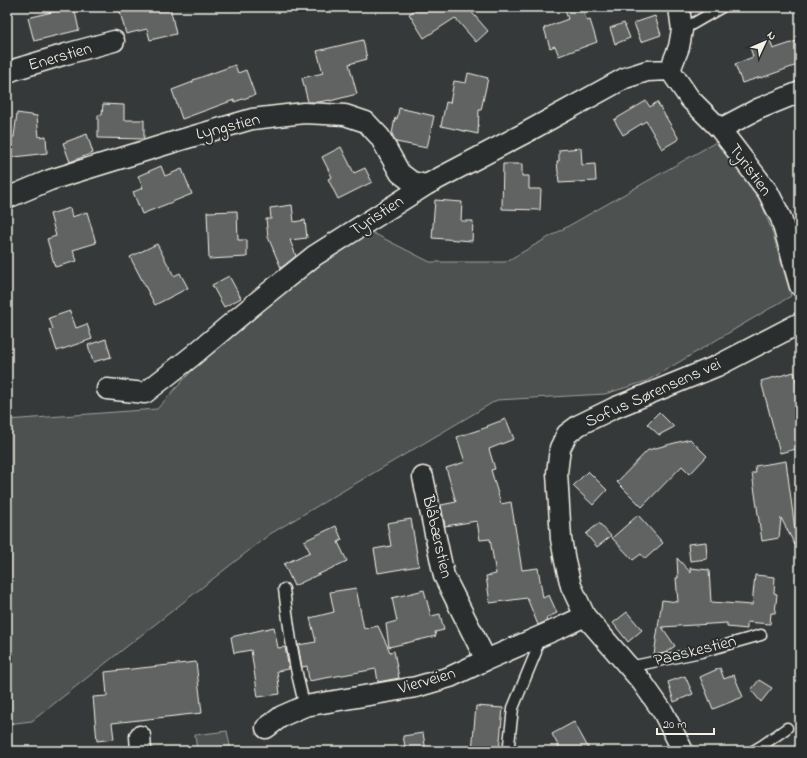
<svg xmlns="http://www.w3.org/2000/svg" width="807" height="758" font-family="'Indie Flower',sans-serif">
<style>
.green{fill:#4e514f;stroke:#a1a19c}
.building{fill:#616362;stroke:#f4f1e8}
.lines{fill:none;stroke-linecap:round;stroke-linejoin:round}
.service-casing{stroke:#f4f1e8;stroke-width:13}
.minor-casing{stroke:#f4f1e8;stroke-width:23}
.service{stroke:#2a2d2e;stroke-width:10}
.minor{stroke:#2a2d2e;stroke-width:20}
.labels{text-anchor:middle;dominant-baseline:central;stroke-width:4;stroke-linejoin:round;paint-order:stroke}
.street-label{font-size:17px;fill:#f4f1e8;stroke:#2a2d2e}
</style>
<rect width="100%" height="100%" fill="#363939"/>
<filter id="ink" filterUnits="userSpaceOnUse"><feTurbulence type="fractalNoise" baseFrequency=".025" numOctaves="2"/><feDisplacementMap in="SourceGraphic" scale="8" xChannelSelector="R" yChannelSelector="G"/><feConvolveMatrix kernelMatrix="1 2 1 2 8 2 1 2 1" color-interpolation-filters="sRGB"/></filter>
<g filter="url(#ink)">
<path class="green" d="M 718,141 L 755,186 L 772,231 L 791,296 L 647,381 L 605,394 L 497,400 L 270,534 L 32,721 L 7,724 L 7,420 L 157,409 L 197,365 L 320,261 L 371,232 L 430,262 L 505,262 Z
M 227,731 L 231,751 L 197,751 L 195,735 Z"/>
<path class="building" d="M 71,7 L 74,7 L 79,30 L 34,41 L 28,18 Z
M 139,7 L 170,7 L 176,34 L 150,40 L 147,29 L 126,34 L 120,12 Z
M 419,7 L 473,7 L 469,9 L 488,31 L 476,42 L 455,18 L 424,38 L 409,14 Z
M 564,7 L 582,7 L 587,21 L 590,20 L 597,42 L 559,56 L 555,46 L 550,48 L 544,28 L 568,19 Z
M 655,16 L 661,35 L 641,42 L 634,23 Z
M 624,23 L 630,38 L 615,44 L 610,28 Z
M 363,40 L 367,59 L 349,64 L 357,94 L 330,101 L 330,100 L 319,102 L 308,102 L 302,78 L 323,73 L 317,51 Z
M 770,40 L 773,49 L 800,40 L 800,64 L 761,78 L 761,77 L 742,83 L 735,64 L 753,57 L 750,47 Z
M 235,65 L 238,73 L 246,70 L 255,95 L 234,102 L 234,100 L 182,119 L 172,90 L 193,82 L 193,80 Z
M 468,73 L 488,78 L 481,110 L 479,110 L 478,134 L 441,126 L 446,102 L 450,103 L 454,81 L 466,83 Z
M 646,101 L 650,107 L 657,102 L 679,139 L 662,149 L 646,121 L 623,135 L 614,120 Z
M 103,104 L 124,105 L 124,120 L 144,120 L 144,139 L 98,138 L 98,115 L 102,115 Z
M 399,108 L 434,116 L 427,148 L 396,142 L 392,134 L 395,118 L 397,119 Z
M 17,113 L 37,116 L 39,137 L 46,136 L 47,153 L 7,158 L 7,138 L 14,137 Z
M 87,134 L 93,153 L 70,162 L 63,143 Z
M 341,147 L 354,173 L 365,168 L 372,182 L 338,199 L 328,179 L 332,177 L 322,157 Z
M 581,148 L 582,165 L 595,164 L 596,181 L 559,183 L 557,161 L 559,161 L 559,150 Z
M 503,164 L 522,164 L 522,176 L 529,176 L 529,189 L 541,189 L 540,210 L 502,209 Z
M 161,166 L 165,176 L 182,169 L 192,194 L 142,214 L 133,192 L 143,188 L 138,176 Z
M 435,200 L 462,202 L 461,221 L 473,221 L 472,241 L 432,238 Z
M 292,205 L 294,222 L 305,220 L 307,238 L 290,240 L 296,256 L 281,268 L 268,237 L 266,219 L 271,219 L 270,208 Z
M 70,208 L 72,217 L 87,212 L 96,243 L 73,250 L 77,261 L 55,267 L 47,239 L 56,236 L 50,214 Z
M 237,211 L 238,240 L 247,240 L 247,257 L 209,259 L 207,212 Z
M 157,244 L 174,276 L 180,273 L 188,288 L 155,305 L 130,257 Z
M 229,276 L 241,298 L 224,307 L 212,285 Z
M 70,311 L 76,328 L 87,324 L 92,339 L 57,351 L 50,330 L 53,329 L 49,318 Z
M 106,339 L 111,357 L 93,362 L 88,345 Z
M 794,372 L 800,396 L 800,448 L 780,453 L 761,381 Z
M 659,412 L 674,427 L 659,435 L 647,424 Z
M 506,419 L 514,439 L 489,449 L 495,469 L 491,470 L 501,504 L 511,502 L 522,570 L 538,568 L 543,598 L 549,595 L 557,613 L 546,618 L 547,621 L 538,625 L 527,598 L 490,603 L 486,576 L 496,574 L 490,539 L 480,540 L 477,521 L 445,526 L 441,505 L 456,502 L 446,468 L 465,462 L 457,437 L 488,427 L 487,426 Z
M 690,439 L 707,456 L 690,474 L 682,466 L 642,507 L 617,482 L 648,450 Z
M 786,461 L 797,545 L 795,545 L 781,518 L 779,538 L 762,541 L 752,473 L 756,473 L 755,466 Z
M 588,471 L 607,490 L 593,505 L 573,486 Z
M 638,515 L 663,543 L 645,559 L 641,554 L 633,560 L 612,538 Z
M 411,519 L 419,566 L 378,573 L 374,549 L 391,546 L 387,523 Z
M 599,523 L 611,536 L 597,547 L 586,534 Z
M 336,526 L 342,540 L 338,542 L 347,561 L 294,586 L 284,564 L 310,552 L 304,541 Z
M 706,542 L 707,559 L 690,561 L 688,544 Z
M 677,558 L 691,573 L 690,568 L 709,570 L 711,602 L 752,605 L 755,575 L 775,577 L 774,593 L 777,594 L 775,613 L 771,613 L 770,624 L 747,622 L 747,629 L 727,627 L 727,623 L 662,627 L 675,646 L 665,653 L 654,655 L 662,600 L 678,602 L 676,578 L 678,578 Z
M 356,588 L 364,629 L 378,626 L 390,652 L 394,651 L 399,678 L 378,682 L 376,669 L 309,681 L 307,666 L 302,667 L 298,645 L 316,642 L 310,618 L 334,612 L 330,592 Z
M 424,590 L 431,616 L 440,614 L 444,630 L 435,632 L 436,636 L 389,647 L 386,624 L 397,621 L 392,598 Z
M 627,612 L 642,630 L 628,642 L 613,623 Z
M 274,627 L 278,648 L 285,647 L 289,669 L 277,671 L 280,694 L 258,697 L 251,650 L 234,653 L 231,637 Z
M 196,662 L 202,713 L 112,723 L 114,739 L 97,741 L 93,697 L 107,696 L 105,672 Z
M 720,668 L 724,679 L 734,675 L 743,697 L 713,709 L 700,677 Z
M 685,676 L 693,694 L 674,702 L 668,682 Z
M 759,680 L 772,688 L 761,702 L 751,690 Z
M 476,706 L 503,708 L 499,751 L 472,751 Z
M 574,722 L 590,751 L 561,751 L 552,734 Z
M 423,733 L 426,751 L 406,751 L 403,736 Z"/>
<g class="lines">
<defs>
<path id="service" d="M 682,30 L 722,7
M 284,589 C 289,629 294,668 305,706
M 629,667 L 701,652 L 761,635
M 509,744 L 513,708 L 536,652 L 536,638
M 753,751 L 763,745 L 787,728"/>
<path id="minor" d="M 670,70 L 679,47 L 682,30 L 679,7
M 7,73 L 13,70 L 66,54 L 114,41
M 720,129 L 758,109 L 800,92
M 7,198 L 50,180 L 177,141 L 252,119 L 304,113 L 345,115 L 366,122 L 380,137 L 400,173 L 412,182 L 426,185
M 107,389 L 145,393 L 191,357 L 258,301 L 314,256 L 426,185 L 525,133 L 625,78 L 647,71 L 670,70 L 690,99 L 720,129 L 768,192 L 781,218 L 800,286
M 423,477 L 444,576 L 486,660
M 266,728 L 282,716 L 305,706 L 416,687 L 450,677 L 486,660 L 564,626 L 585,616
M 140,736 L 141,751
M 683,751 L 663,712 L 642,682 L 585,616 L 571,586 L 565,561 L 561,539 L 557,473 L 560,448 L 567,434 L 579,425 L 614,408 L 717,366 L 800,323"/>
</defs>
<use href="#service" class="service-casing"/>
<use href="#minor" class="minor-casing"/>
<use href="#service" class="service"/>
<use href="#minor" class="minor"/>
</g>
</g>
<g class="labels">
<g class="street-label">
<text transform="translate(60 57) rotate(-16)">Enerstien</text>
<text transform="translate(228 127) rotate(-14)">Lyngstien</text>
<text transform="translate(750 170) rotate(54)">Tyristien</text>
<text transform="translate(377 216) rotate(-33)">Tyristien</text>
<text transform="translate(653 393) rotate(-24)">Sofus Sørensens vei</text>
<text transform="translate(437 537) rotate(77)">Blåbærstien</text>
<text transform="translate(695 651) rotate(-14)">Paaskestien</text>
<text transform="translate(427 681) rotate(-16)">Vierveien</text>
</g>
</g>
<rect width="807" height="758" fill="none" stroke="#2a2d2e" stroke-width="24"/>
<rect x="12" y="12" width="783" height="734" fill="none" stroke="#f4f1e8" stroke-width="1.5" filter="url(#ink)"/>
<g transform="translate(765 42) rotate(46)" stroke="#2a2d2e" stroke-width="3" paint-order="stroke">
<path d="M0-3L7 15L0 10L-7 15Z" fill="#f4f1e8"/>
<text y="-6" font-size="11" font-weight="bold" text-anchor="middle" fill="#f4f1e8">N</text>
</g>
<path d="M657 728v6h57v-6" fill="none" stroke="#f4f1e8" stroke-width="2"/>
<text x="663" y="728" font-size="12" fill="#f4f1e8" stroke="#2a2d2e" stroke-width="3" paint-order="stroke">20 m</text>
</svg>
